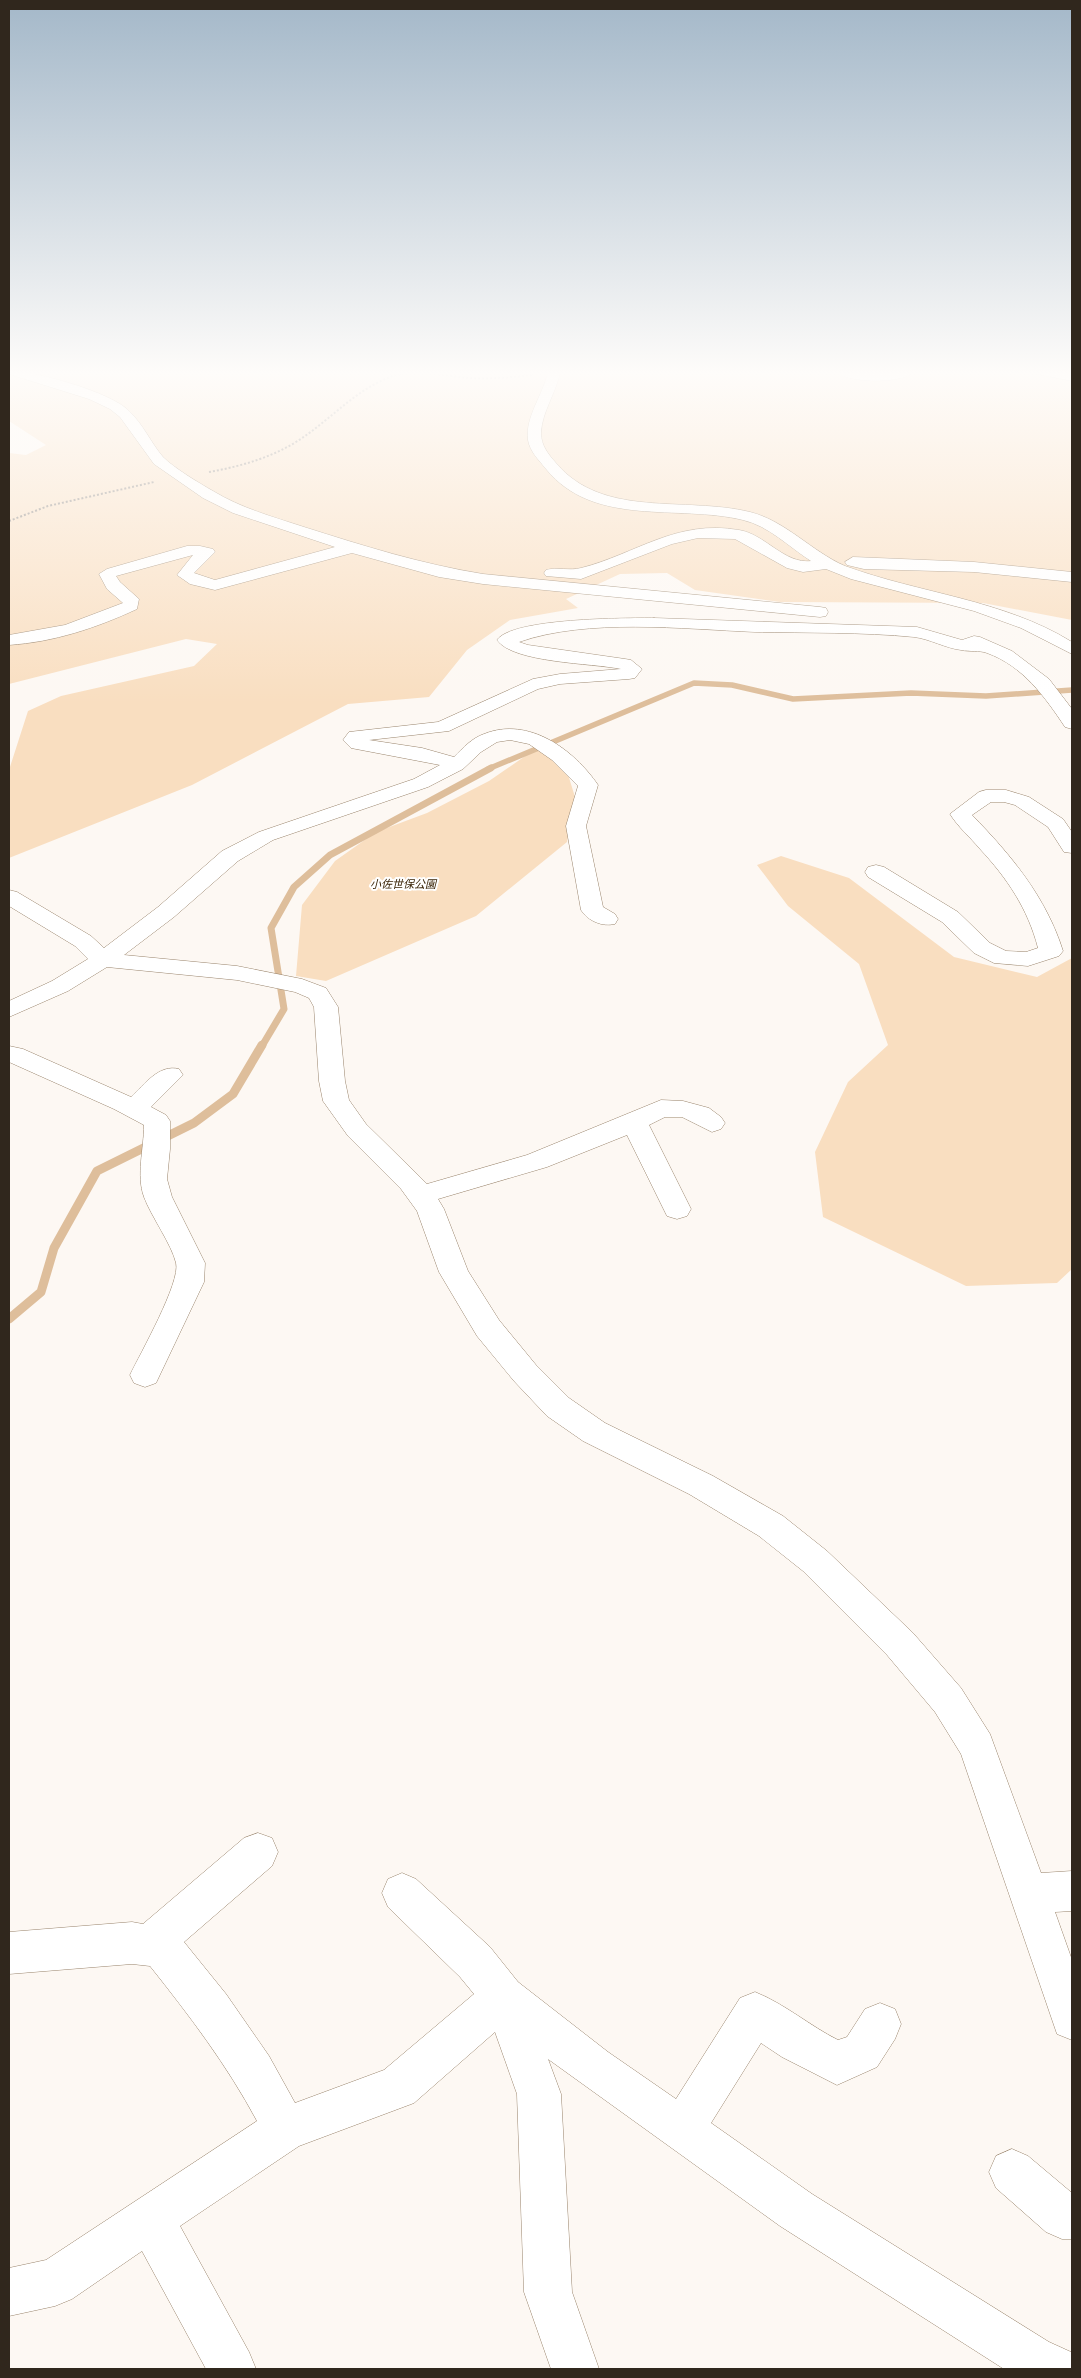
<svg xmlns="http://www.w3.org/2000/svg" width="1081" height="2378" font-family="Lora,'Noto Sans JP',serif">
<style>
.green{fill:#f9dec0}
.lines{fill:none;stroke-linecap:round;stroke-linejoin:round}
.stream-far2{stroke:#debe9b;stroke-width:5.5}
.stream-far1{stroke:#debe9b;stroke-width:7}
.stream{stroke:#debe9b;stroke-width:9}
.minor-casing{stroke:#9a856d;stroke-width:1}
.path{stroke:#8f8881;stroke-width:2;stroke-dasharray:2 2;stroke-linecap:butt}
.minor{fill:#fff;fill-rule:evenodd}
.labels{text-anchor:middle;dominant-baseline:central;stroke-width:4;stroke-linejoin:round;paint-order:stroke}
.far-park-label{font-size:11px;font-style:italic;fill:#3a2407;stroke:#fff}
</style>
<rect width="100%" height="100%" fill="#fdf8f3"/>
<path class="green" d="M 9,371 L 1072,371 L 1072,620 L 983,603 L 780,602 L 695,590 L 667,573 L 620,574 L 566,599 L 578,608 L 510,620 L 467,650 L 429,697 L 348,704 L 192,785 L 9,858 L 9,770 L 28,711 L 61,696 L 194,666 L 217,644 L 186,639 L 9,684 L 9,453 L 26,455 L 46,445 L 9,421 Z
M 537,748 L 566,768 L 575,797 L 567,842 L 476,916 L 326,981 L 296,976 L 302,905 L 335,861 L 376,832 L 427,813 L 489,781 Z
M 781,856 L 849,878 L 954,957 L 1037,977 L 1072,958 L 1072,1269 L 1057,1283 L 966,1286 L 823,1217 L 815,1152 L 848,1082 L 888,1045 L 859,964 L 788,906 L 757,865 Z"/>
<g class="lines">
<path class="stream-far2" d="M 488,769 L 694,683 L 732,685 L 793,699 L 911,693 L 986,696 L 1072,690"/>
<path class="stream-far1" d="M 262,1046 L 284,1009 L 271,928 L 294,887 L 330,855 L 491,768"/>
<path class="stream" d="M 9,1319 L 41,1292 L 54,1248 L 97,1171 L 194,1123 L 233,1094 L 262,1045"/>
<defs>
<path id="minor" d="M 9,371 C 35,371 111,392 129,411 C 143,424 151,443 163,457 C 174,468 199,483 213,491 C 241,508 273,517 304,527 C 364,546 421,564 483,574 L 820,607 L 826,608 L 828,612 L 826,616 L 820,617 L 483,584 L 439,577 L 352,553 L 215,590 L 190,584 L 177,575 L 193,555 L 116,576 L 120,582 L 139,599 L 137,609 C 96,628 54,642 9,645 L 9,635 L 65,625 L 123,603 L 107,589 L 99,574 L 107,569 L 187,546 L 200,546 L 213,549 L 215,552 L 194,573 L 215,580 L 335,547 L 233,513 L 203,498 L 154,464 L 120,417 L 110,409 L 89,399 L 9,374 Z
M 548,371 L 560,371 C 557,392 542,411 541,433 C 541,445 548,454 556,463 C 603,519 685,496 750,512 C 786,521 811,551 845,566 C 921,594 1002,599 1072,642 L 1072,654 L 1021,628 L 974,611 L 851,579 L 826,569 L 803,572 L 787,568 L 735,539 L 698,538 L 672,544 L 581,579 L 546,576 L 544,573 L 546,570 C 557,567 570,571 581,568 C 636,554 676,519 739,530 C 765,534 784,564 811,561 C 789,547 769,526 743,520 C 678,504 594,528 546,469 C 539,460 530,452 528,440 C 525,416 544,394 548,371 Z
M 836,371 L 876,373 L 915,371 C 904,384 847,384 836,371 Z
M 1035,371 L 1072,373 L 1072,381 L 1037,374 Z
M 853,557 L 974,562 L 1072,572 L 1072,582 L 974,572 L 864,569 L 847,565 L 845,562 Z
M 654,618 L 917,627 L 962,640 L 974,636 L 980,637 L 1012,651 L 1049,679 L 1072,709 L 1072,729 L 1065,727 C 1045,697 1023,666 987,653 C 979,650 970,652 961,650 C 945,648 930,639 914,637 C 862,632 808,633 755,632 C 682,629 588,618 519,642 L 528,645 L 625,659 L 631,660 L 642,669 L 635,678 L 629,679 L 560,684 L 538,689 L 449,731 L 369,740 L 422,748 L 454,757 C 463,748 472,738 484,734 C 529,716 574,750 598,785 L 586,826 L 603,907 L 615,914 L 618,919 L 615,924 C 602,927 588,921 581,910 L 566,826 L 578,786 L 552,760 L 529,744 L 510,740 L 497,742 L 481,752 L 463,769 L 428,787 L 273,840 L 238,861 L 174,917 L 124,955 L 237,966 L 302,979 L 326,988 L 338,1007 L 345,1081 L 349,1100 L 366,1124 L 427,1184 L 527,1155 L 661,1100 L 683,1101 L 709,1108 L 721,1117 L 725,1123 L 721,1129 L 712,1132 L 682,1117 L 665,1117 L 649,1125 L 691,1209 L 687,1216 L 677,1219 L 667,1216 L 627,1135 L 547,1167 L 438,1199 L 444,1209 L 468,1271 L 499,1320 L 536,1365 L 569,1398 L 605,1423 L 713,1476 L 783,1516 L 827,1551 L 913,1633 L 961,1688 L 990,1734 L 1041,1873 L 1072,1871 L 1072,1911 L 1055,1912 L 1072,1960 L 1072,2040 L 1057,2034 L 961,1754 L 935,1712 L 887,1655 L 803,1571 L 759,1536 L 689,1494 L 583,1441 L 547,1416 L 514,1381 L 477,1336 L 439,1272 L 417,1211 L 401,1189 L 348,1136 L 323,1101 L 319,1081 L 314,1007 L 309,998 L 295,992 L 237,980 L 107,967 L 68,991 L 9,1017 L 9,1001 L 52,981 L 88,959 L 75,946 L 9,906 L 9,890 L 17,892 L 91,936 L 104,948 L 158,907 L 222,851 L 259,832 L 414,779 L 440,765 L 351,748 L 343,740 L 349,732 L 438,722 L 533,679 L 560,674 L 621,669 C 592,663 513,663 497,640 C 512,618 626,618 654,618 Z
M 986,790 L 1006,790 L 1029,797 L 1063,819 L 1072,832 L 1072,853 L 1064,852 L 1048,827 L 1015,805 L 1004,802 L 991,802 L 972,815 C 1011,855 1046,897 1063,951 L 1059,956 L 1028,966 L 994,963 L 974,953 L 942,922 L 868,877 L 865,872 L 868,867 L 876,865 L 884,867 L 958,912 L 990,943 L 1006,951 L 1026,952 L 1038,948 C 1028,909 1007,878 980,849 C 970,837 958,827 950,814 L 979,792 Z
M 9,1046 L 23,1049 L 131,1097 C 145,1084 159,1064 179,1069 L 183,1075 L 151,1107 L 166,1115 L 170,1121 L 170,1149 L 167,1179 L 172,1197 L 205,1263 L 204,1282 L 156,1383 L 145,1387 L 134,1383 L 130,1375 C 140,1354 181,1282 176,1263 C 172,1245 151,1216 144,1197 C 136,1175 144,1149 144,1125 L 114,1109 L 9,1062 Z
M 258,1833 L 272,1838 L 278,1852 L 272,1866 L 184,1942 L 226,1994 L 269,2056 L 295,2103 L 384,2070 L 474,1994 L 460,1977 L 388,1907 L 382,1893 L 388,1879 L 402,1873 L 416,1879 L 490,1947 L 518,1982 L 608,2052 L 676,2099 L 740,1998 L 755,1992 C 785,2004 810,2026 838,2040 L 847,2037 L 865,2009 L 880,2003 L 895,2009 L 901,2024 L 895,2039 L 877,2067 L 837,2085 L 782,2057 L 761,2043 L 711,2123 L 812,2194 L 1049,2342 L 1071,2352 L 1072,2369 L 1004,2369 L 780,2226 L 548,2059 L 561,2094 L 572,2292 L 599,2369 L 551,2369 L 524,2292 L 517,2094 L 495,2032 L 414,2103 L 299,2146 L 180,2226 L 249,2352 L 256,2369 L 206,2369 L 142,2251 L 72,2299 L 55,2306 L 9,2316 L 9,2268 L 46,2260 L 257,2121 C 227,2065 189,2015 150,1966 L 132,1964 L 9,1974 L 9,1932 L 132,1922 L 143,1924 L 244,1838 Z
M 1012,2149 L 1028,2156 L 1072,2193 L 1072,2239 L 1062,2239 L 1046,2232 L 996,2188 L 989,2172 L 996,2156 Z"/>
</defs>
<use href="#minor" class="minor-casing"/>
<path class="path" d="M 209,472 C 243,466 277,456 305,436 C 334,416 358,388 393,376 C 418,368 446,377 472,378 C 492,379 513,377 533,375
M 9,521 L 48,506 L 154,482"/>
<use href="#minor" class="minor"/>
</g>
<linearGradient id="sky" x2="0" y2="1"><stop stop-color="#a4b8c9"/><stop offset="0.53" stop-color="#fefcfa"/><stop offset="1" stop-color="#fefcfa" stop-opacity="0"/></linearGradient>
<rect width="1081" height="704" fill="url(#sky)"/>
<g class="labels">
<g class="far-park-label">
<text x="403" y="884">小佐世保公園</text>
</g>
</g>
<rect width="1081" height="2378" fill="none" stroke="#30271d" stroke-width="20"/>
</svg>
